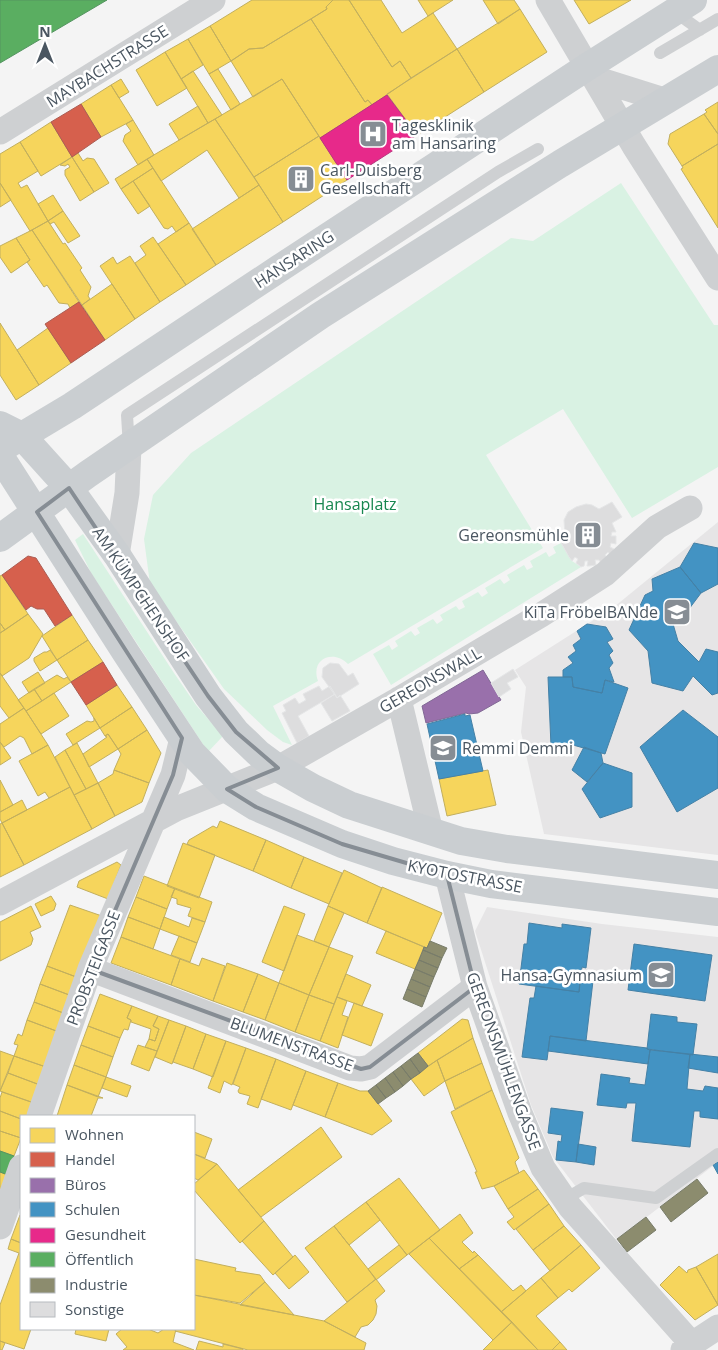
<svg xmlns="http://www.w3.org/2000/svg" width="718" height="1350" font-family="'Open Sans',sans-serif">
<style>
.education{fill:#e6e5e6}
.green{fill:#d9f2e3}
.homes{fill:#f6d55c;stroke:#c2af5e}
.shops{fill:#d6604d;stroke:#ac5d53}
.offices{fill:#9970ab;stroke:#816895}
.schools{fill:#4393c3;stroke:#4581a6}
.health{fill:#e7298a;stroke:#b8367e}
.public{fill:#5aae61;stroke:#559461}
.industry{fill:#8c8c6e;stroke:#787c6a}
.building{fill:#ddddde;stroke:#e5e6e7}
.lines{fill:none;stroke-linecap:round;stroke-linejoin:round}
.service{stroke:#ced0d2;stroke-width:12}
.minor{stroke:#ced0d2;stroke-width:25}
.primary{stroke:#caced1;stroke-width:28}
.marked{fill:none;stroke:#868d94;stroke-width:4;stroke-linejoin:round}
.labels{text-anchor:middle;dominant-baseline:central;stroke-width:5;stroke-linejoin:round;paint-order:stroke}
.street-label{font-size:16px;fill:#4a5661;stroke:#fff}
.poi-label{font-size:16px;fill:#4a5661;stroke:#fff;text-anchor:start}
.park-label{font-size:16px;fill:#17864f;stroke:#fff}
</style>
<rect width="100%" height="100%" fill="#f4f4f4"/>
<path class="education" d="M 718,522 L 718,855 L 544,834 L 521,732 L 526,687 L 515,670 L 614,607 Z
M 487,907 L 602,924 L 718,937 L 718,1162 L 617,1240 L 553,1157 L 531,1105 L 475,931 Z"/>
<path class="green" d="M 621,183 L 714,325 L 718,325 L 718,467 L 632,518 L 563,409 L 486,455 L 543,548 L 348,664 C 333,649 310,659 318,681 L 273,706 L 292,745 L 283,742 L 267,730 L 224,689 L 150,584 L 144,539 L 153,495 L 191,453 L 511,238 L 533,241 Z
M 83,534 L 174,673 L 196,705 L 223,736 L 208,752 L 91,573 L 75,540 Z
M 561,543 L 572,561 L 581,567 L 391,685 L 373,654 L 389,645 L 392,650 L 398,646 L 395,641 L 411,631 L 415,636 L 420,633 L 417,628 L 433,619 L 437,624 L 443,620 L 440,615 L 456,606 L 459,610 L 465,607 L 462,601 L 478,592 L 482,597 L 488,593 L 485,588 L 500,579 L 504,584 L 510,580 L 507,575 L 524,565 L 527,570 L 533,567 L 530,561 L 546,552 L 549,557 L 556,553 L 553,547 Z"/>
<path class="homes" d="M 252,0 L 333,0 L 326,7 L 327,9 L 263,48 L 249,49 L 231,61 L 210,26 Z
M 333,0 L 349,0 L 392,67 L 400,61 L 411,78 L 372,105 L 368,100 L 365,102 L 311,19 L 327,9 L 326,7 Z
M 349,0 L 381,0 L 402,33 L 433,13 L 457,49 L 411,78 L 400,61 L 392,67 Z
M 418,0 L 453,0 L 428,16 Z
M 483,0 L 514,0 L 520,9 L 498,24 Z
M 574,0 L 631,0 L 589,24 Z
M 520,9 L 547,52 L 484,92 L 457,49 Z
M 311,19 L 365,102 L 368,100 L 372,105 L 320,138 L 282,79 L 253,97 L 231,61 L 249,49 L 263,48 Z
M 210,26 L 231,61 L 209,74 L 188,39 Z
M 188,39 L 203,65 L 181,79 L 165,52 Z
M 457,49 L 484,92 L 417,135 L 387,94 Z
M 165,52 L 187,88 L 157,106 L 136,70 Z
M 218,69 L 240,104 L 231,110 L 209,74 Z
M 193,71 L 222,115 L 208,123 L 181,79 Z
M 121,79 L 129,92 L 119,98 L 111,85 Z
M 282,79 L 319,136 L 254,177 L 215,119 Z
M 111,85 L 133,120 L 101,137 L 81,104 Z
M 718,102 L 718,134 L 704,114 L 707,112 L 705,110 Z
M 198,106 L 208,123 L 179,140 L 169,124 Z
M 704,114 L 718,134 L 718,144 L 682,166 L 668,144 L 670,134 Z
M 215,119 L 259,185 L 239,198 L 207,150 L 161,181 L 147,159 Z
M 133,120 L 154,155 L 138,165 L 123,141 L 125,135 L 131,131 L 126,124 Z
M 51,122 L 72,157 L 41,176 L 20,142 Z
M 319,136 L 347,180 L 283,222 L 254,177 Z
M 20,142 L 38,171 L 18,183 L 21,188 L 27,185 L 48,221 L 30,231 L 0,183 L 0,154 Z
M 718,144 L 718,228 L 681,169 L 683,168 L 682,166 Z
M 78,153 L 83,161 L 87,158 L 94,159 L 109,183 L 94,192 L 72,157 Z
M 72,157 L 94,192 L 80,201 L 65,175 L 65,170 L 70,167 L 68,164 L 65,166 L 60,165 Z
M 147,159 L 153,168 L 121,189 L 115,179 Z
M 153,168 L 189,223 L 176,232 L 172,226 L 168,229 L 164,228 L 133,181 Z
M 133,181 L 150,206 L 138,214 L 121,189 Z
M 0,183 L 11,200 L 0,207 Z
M 259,185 L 283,222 L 216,265 L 192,229 Z
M 53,195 L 63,211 L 48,221 L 38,204 Z
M 63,211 L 80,236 L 68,243 L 54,222 L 50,224 L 48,221 Z
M 48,221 L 63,244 L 65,243 L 82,268 L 80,270 L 91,287 L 88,296 L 90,299 L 82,305 L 32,230 Z
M 189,223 L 216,265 L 186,285 L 158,244 Z
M 32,230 L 79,302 L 70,308 L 68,304 L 59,303 L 47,285 L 44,287 L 27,262 L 30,260 L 16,238 Z
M 153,237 L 186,285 L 160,302 L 135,263 L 146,255 L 140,246 Z
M 16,238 L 30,260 L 11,273 L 0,257 L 0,246 Z
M 130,256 L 160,302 L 135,319 L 100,266 L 113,257 L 117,264 Z
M 112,284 L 135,319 L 105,340 L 82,305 Z
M 0,323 L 39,385 L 16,400 L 0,375 Z
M 48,328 L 71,363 L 39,385 L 17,350 Z
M 2,575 L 28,614 L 5,630 L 0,623 L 0,576 Z
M 28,614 L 43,634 L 29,658 L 2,676 L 0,673 L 0,633 Z
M 72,615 L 88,640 L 57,660 L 42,636 Z
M 0,623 L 5,630 L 0,633 Z
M 88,640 L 103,662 L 71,682 L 57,660 Z
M 50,650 L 57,660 L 40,671 L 34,661 L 34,658 L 44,652 L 47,652 Z
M 38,672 L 45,683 L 29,693 L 22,682 Z
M 0,673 L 24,708 L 9,718 L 0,706 Z
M 57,675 L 64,679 L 67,677 L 71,682 L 42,701 L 34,689 Z
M 117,685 L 132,707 L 100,728 L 86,705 Z
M 34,689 L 42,701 L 26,711 L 18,700 Z
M 54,693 L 69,716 L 41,734 L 26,711 Z
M 132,707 L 147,730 L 118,749 L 108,734 L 105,736 L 100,728 Z
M 24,708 L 48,745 L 32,754 L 24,738 L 20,736 L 4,747 L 0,742 L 0,724 Z
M 94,718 L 100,728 L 73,745 L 66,734 L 87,721 L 91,722 L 94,721 Z
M 147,730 L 161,753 L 149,783 L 114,770 L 121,754 L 118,749 Z
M 108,734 L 118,749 L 89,767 L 83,754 L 107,737 L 105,736 Z
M 0,742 L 11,758 L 0,765 Z
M 77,743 L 98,783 L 86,789 L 65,750 Z
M 48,745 L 70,787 L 49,798 L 45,792 L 38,796 L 19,761 Z
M 65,750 L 86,789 L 74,795 L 55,757 Z
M 114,770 L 149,783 L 142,802 L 115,816 L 98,783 L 113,774 Z
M 488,770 L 496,805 L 447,816 L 439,779 Z
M 0,780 L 13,805 L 0,812 Z
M 98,783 L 115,816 L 92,829 L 74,795 Z
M 70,787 L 92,829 L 24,865 L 2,823 Z
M 22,800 L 27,810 L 2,823 L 0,819 L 0,812 Z
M 220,821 L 266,840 L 253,871 L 187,844 L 189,840 L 213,826 L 217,828 Z
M 2,823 L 24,865 L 0,877 L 0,824 Z
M 266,840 L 304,857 L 291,888 L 253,871 Z
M 183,843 L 215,855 L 199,898 L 167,886 Z
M 304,857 L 342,873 L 329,904 L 291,888 Z
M 117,862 L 121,865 L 108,899 L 77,887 L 79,881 Z
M 344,870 L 382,888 L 367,923 L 328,906 Z
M 144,876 L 175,888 L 167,909 L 136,897 Z
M 382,887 L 442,913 L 427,948 L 367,923 Z
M 175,888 L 212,902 L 205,922 L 188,916 L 191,908 L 177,904 L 177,899 L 171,897 Z
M 51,896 L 56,904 L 54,910 L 41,916 L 35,904 Z
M 136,897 L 167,909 L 160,929 L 128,917 Z
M 70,905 L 102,916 L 79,978 L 47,966 Z
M 31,906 L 41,927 L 30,932 L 33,939 L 31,945 L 0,961 L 0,922 Z
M 284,906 L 305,914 L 284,971 L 262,962 Z
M 328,906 L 344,913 L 329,947 L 314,941 Z
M 128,917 L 160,929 L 153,949 L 121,937 Z
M 164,917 L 189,927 L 192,918 L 205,922 L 197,943 L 160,929 Z
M 386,931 L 424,947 L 415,969 L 376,953 Z
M 297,935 L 329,947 L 309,995 L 279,983 Z
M 179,936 L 197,943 L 190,962 L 171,955 Z
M 121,937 L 180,959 L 171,985 L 111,963 Z
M 329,947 L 353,956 L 334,1004 L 309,995 Z
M 202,958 L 225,966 L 213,1001 L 171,985 L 180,959 L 199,966 Z
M 227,963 L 258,974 L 243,1012 L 213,1001 Z
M 47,966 L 79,978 L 72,996 L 40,984 Z
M 258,974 L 279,983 L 265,1020 L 243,1012 Z
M 346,974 L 371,985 L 362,1006 L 337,997 Z
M 279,983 L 309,995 L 295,1032 L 265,1020 Z
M 40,984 L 72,996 L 66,1014 L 34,1002 Z
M 100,994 L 132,1006 L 127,1018 L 131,1020 L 128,1030 L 124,1029 L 120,1038 L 88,1026 Z
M 309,995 L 334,1004 L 320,1041 L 295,1032 Z
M 337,997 L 347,1001 L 342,1015 L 348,1017 L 338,1048 L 320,1041 Z
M 34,1002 L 66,1014 L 59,1032 L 27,1020 Z
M 354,1003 L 383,1014 L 371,1046 L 342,1035 Z
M 132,1006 L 158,1016 L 153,1026 L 159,1029 L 155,1041 L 149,1039 L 151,1029 L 131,1022 L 131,1020 L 127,1018 Z
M 158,1016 L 169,1020 L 157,1051 L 145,1047 L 149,1039 L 155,1041 L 159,1029 L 153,1026 Z
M 462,1019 L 468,1020 L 473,1038 L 428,1066 L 418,1053 Z
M 27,1020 L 59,1032 L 46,1067 L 14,1056 L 18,1045 L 14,1044 L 18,1034 L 22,1036 Z
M 169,1020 L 186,1026 L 172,1064 L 155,1057 Z
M 88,1026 L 120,1038 L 113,1057 L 81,1045 Z
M 186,1026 L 206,1034 L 193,1069 L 173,1062 Z
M 206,1034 L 226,1041 L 213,1077 L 193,1069 Z
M 473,1038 L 482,1063 L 445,1081 L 437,1060 Z
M 226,1041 L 246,1048 L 232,1085 L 224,1081 L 220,1093 L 208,1088 Z
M 81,1045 L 113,1057 L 106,1077 L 74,1065 Z
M 138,1045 L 157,1051 L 149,1071 L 131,1064 Z
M 246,1048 L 276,1059 L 258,1108 L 247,1104 L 250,1096 L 239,1093 L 238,1091 L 240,1087 L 233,1084 Z
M 0,1051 L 14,1056 L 0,1091 Z
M 14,1056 L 46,1067 L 40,1085 L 8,1073 Z
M 276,1059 L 306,1071 L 291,1110 L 261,1099 Z
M 437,1060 L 445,1081 L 424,1096 L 411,1079 Z
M 482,1063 L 492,1090 L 455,1109 L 445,1081 Z
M 74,1065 L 106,1077 L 98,1097 L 67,1085 Z
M 306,1071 L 338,1083 L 325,1117 L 293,1105 Z
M 8,1073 L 40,1085 L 34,1103 L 0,1091 Z
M 106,1077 L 131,1086 L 127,1097 L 102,1088 Z
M 338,1083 L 360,1091 L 368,1091 L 392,1121 L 372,1135 L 325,1117 Z
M 67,1085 L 103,1098 L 98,1098 L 91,1116 L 57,1116 Z
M 492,1090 L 519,1158 L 515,1162 L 519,1173 L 494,1186 L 482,1189 L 475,1172 L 477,1172 L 451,1112 Z
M 2,1092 L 34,1103 L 29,1116 L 21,1116 L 21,1119 L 0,1111 L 0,1098 Z
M 0,1111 L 21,1119 L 21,1138 L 0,1131 Z
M 321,1127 L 342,1157 L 261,1217 L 238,1190 Z
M 0,1131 L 21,1138 L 14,1156 L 0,1151 Z
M 194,1132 L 212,1139 L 205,1158 L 194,1154 Z
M 194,1154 L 217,1164 L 198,1180 L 194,1178 Z
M 217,1164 L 264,1221 L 240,1243 L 194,1190 L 194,1184 Z
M 524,1170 L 538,1189 L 508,1209 L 494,1186 Z
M 0,1172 L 8,1175 L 0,1201 Z
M 399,1178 L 440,1230 L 407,1255 L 366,1202 Z
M 538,1189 L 549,1204 L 514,1230 L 507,1222 L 514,1217 L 508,1209 Z
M 366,1202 L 380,1220 L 349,1245 L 334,1226 Z
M 549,1204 L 564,1226 L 533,1250 L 516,1229 Z
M 460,1214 L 473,1233 L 462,1242 L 473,1253 L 474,1251 L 478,1255 L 459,1269 L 429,1238 Z
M 20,1215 L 21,1216 L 21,1243 L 11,1239 Z
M 264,1221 L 293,1257 L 273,1275 L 242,1241 Z
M 334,1226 L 376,1279 L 347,1302 L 305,1248 Z
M 564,1226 L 581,1245 L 550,1271 L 533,1250 Z
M 429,1238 L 512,1322 L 493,1340 L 409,1254 Z
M 11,1239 L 21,1243 L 21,1329 L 31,1329 L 24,1349 L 0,1341 L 0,1305 L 19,1253 L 8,1249 Z
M 399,1245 L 407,1255 L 376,1280 L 368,1269 Z
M 581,1245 L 600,1268 L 572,1292 L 569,1289 L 558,1298 L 541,1278 Z
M 718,1254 L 718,1305 L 696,1267 Z
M 295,1255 L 309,1272 L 289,1289 L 275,1273 Z
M 478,1255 L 513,1291 L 521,1285 L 526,1291 L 501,1312 L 459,1269 Z
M 194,1259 L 236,1268 L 235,1271 L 260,1275 L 265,1282 L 240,1303 L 194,1295 Z
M 679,1266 L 687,1273 L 688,1270 L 696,1267 L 718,1305 L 695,1320 L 660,1285 Z
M 541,1278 L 558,1298 L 536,1316 L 560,1342 L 552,1350 L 538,1350 L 501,1312 Z
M 376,1279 L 385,1291 L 375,1300 L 377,1306 L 376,1314 L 373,1320 L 368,1325 L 361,1327 L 355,1337 L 324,1321 Z
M 265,1282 L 294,1315 L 240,1305 Z
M 194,1295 L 324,1321 L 366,1343 L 364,1350 L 248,1350 L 175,1331 L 176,1329 L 194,1329 Z
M 512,1322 L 538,1350 L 483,1350 L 493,1340 Z
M 76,1329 L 109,1329 L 106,1341 L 75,1334 Z
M 122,1329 L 148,1329 L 158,1333 L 164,1329 L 176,1329 L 173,1342 L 194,1350 L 123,1350 L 127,1347 L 116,1334 Z
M 0,1341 L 5,1343 L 2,1350 L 0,1350 Z
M 199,1341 L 223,1347 L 223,1344 L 243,1349 L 243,1350 L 196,1350 Z
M 560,1342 L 567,1350 L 552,1350 Z"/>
<path class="shops" d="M 81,104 L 101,137 L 72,157 L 51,122 Z
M 79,302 L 105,340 L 71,363 L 45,324 Z
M 28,556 L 36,558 L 72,615 L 55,626 L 44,609 L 37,609 L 31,606 L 26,610 L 2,575 Z
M 103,662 L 117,685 L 86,705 L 71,682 Z"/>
<path class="offices" d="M 483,670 L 501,700 L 478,713 L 469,714 L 466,713 L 426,723 L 422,706 Z"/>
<path class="schools" d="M 694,543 L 718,548 L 718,584 L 701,593 L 680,567 Z
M 680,567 L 701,593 L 680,621 L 671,617 L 678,641 L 699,662 L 706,649 L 718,652 L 718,693 L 712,695 L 693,676 L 683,691 L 652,683 L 648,651 L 629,630 L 645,595 L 653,591 L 652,579 Z
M 587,624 L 606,627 L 613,639 L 607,642 L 613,651 L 609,655 L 613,663 L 609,668 L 614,682 L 605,680 L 602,693 L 573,687 L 572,677 L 563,677 L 563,670 L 573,663 L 568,657 L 576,651 L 573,645 L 581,639 L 577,631 Z
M 548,677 L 572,677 L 573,687 L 602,693 L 605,680 L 628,688 L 605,754 L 573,745 L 551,746 Z
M 683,710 L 718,737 L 718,788 L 677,812 L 640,747 Z
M 465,714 L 465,716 L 470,715 L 483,771 L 439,779 L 427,724 Z
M 584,747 L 601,753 L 603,763 L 587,782 L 572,770 Z
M 603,763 L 632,773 L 632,807 L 600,818 L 582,789 Z
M 529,923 L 562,928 L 562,924 L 591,928 L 586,968 L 582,967 L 579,992 L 519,984 L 524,944 L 527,944 Z
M 634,944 L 712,955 L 705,1001 L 628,990 Z
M 580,980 L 593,981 L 586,1041 L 550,1036 L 547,1060 L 522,1057 L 530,998 L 534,998 L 536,986 L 579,992 Z
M 651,1014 L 677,1017 L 677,1022 L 697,1024 L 693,1055 L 647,1049 Z
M 550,1036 L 647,1048 L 647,1049 L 650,1050 L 648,1064 L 548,1051 Z
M 650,1050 L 690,1054 L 687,1089 L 703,1091 L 705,1086 L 718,1088 L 718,1119 L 700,1117 L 700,1111 L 694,1111 L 690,1147 L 632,1141 L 636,1103 L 627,1103 L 626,1108 L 597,1105 L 601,1074 L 630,1078 L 629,1083 L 645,1085 Z
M 690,1054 L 718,1057 L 718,1073 L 688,1068 Z
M 551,1108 L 583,1112 L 576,1162 L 556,1160 L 558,1141 L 561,1142 L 562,1135 L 548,1133 Z
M 578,1144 L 596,1147 L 594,1165 L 576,1162 Z
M 718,1162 L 718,1174 L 713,1165 Z"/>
<path class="health" d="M 387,95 L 417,135 L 347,180 L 320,138 Z"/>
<path class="public" d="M 0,0 L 107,0 L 0,63 Z
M 0,1151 L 14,1156 L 8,1175 L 0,1172 Z"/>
<path class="industry" d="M 430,941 L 447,948 L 442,958 L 423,950 L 424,947 L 427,948 Z
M 423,950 L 442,958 L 438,968 L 419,960 Z
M 419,960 L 438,968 L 434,977 L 415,969 Z
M 415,969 L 434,977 L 430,987 L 411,979 Z
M 411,979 L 430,987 L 426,997 L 407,989 Z
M 407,989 L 426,997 L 422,1007 L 403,999 Z
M 418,1053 L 428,1066 L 420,1073 L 410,1059 Z
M 410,1059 L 420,1073 L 411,1079 L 401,1066 Z
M 401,1066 L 411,1079 L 403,1086 L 393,1072 Z
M 393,1072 L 403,1086 L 395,1092 L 385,1078 Z
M 385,1078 L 395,1092 L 386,1098 L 376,1085 Z
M 376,1085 L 386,1098 L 378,1104 L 368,1091 Z
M 697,1179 L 708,1193 L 671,1222 L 660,1207 Z
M 646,1217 L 656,1230 L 627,1252 L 617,1239 Z"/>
<path class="building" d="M 612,502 L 622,517 L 612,523 L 616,532 L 612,532 L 611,536 L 616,536 L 616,544 L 611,543 L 610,547 L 614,549 L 611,556 L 608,552 L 605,555 L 608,559 L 601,563 L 599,560 L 595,560 L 596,565 L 589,566 L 587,566 L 588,561 L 585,561 L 584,566 L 581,567 L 576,563 L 578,559 L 575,557 L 572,561 L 569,557 L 559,539 L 565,534 L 564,520 L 568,512 L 576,507 L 586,504 L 592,505 L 599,509 Z
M 330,663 L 339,664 L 348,676 L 353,673 L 359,684 L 337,698 L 322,677 L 323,668 Z
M 513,669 L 518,677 L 507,683 L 511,689 L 499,697 L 491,683 Z
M 319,686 L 322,691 L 330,686 L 335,694 L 298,716 L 309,736 L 297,743 L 282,713 L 286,711 L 283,705 L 295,698 L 299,704 L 306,700 L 303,694 Z
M 335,694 L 337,698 L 340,695 L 350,711 L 332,721 L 321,703 Z"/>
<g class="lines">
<path class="service" d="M 675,12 L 700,30
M 660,53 L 718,19
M 129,447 L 127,415 L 498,172 L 538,149
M 565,1199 L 584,1188 L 656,1198 L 718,1154"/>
<path class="minor" d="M 548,0 L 634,146 L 718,278
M 594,78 L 667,101
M 0,132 L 213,0
M 117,555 L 127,493 L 129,447
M 399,699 L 431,832
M 447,875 L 475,987 L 520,1113 L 543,1168 L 570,1207 L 691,1343
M 0,903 L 176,809 L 278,768 L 399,699 L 541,615 L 605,574 L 657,527 L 690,508
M 90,969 L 350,1068 L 361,1069 L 370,1067 L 475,987
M 39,1116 L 90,969 L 173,775 L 182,738
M 0,1227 L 21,1167
M 683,1350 L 718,1327"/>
<path class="primary" d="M 0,425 L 22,436 L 69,488 L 117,555 L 208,696 L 236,732 L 259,754 L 278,768 L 313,788 L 349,805 L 461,841 L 507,849 L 718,875
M 7,445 L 72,406 L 280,268 L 587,67 L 693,0
M 0,456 L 126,653 L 192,753 L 227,789 L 256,807 L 342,844 L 393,861 L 447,875 L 491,884 L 718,912
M 0,538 L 88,474 L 321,315 L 560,164 L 718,69"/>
</g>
<path class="marked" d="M 69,488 L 208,696 L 236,732 L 278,768 L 227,789 L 256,807 L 342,844 L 447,875 L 475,987 L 370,1067 L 361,1069 L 90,969 L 173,775 L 182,738 L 37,512 Z"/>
<defs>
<symbol id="hospital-square" viewBox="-11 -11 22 22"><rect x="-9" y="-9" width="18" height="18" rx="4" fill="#868d94" stroke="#fff"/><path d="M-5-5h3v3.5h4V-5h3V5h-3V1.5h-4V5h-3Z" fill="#fff"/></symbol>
<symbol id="building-square" viewBox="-11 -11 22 22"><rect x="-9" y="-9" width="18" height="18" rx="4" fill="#868d94" stroke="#fff"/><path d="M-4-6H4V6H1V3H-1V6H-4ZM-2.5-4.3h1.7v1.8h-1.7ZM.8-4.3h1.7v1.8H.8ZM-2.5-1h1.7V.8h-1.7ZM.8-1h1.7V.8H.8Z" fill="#fff"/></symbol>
<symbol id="school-square" viewBox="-11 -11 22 22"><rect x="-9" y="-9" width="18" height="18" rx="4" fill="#868d94" stroke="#fff"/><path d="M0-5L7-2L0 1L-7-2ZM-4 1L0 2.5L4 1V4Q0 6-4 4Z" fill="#fff"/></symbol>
</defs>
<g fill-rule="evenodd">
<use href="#hospital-square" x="357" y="118" width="32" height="32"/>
<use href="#building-square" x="285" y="163" width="32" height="32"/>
<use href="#building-square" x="572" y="519" width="32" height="32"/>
<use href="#school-square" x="661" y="596" width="32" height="32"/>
<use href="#school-square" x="427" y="732" width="32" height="32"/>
<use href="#school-square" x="645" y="959" width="32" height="32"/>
</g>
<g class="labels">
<g class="street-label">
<text transform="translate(107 66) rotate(-32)">MAYBACHSTRASSE</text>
<text transform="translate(294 259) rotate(-33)">HANSARING</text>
<text transform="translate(141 594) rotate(56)">AM KÜMPCHENSHOF</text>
<text transform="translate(430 680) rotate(-30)">GEREONSWALL</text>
<text transform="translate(465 876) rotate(11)">KYOTOSTRASSE</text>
<text transform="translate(93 968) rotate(-69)">PROBSTEIGASSE</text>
<text transform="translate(292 1044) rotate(20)">BLUMENSTRASSE</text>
<text transform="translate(504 1061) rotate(70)">GEREONSMÜHLENGASSE</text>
</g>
<g class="poi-label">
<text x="392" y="125">Tagesklinik<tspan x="392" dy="18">am Hansaring</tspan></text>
<text x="320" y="170">Carl-Duisberg<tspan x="320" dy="18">Gesellschaft</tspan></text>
<text x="569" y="535" text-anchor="end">Gereonsmühle</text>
<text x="658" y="612" text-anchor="end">KiTa FröbelBANde</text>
<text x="462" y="748">Remmi Demmi</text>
<text x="642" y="975" text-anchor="end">Hansa-Gymnasium</text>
</g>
<g class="park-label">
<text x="355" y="504">Hansaplatz</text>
</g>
</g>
<rect x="20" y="1115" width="175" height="215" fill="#ffffff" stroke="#b7bbc0"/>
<rect x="30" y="1128" width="25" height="15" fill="#f6d55c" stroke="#b7bbc0"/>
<text x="65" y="1140" font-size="15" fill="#4a5661">Wohnen</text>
<rect x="30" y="1152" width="25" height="15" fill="#d6604d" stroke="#b7bbc0"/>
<text x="65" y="1165" font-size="15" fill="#4a5661">Handel</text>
<rect x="30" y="1178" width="25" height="15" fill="#9970ab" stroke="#b7bbc0"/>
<text x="65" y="1190" font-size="15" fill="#4a5661">Büros</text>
<rect x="30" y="1202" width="25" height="15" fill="#4393c3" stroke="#b7bbc0"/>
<text x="65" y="1215" font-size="15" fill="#4a5661">Schulen</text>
<rect x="30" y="1228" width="25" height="15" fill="#e7298a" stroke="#b7bbc0"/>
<text x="65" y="1240" font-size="15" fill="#4a5661">Gesundheit</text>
<rect x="30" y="1252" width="25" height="15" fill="#5aae61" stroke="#b7bbc0"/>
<text x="65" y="1265" font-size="15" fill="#4a5661">Öffentlich</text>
<rect x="30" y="1278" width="25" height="15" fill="#8c8c6e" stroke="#b7bbc0"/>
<text x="65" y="1290" font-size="15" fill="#4a5661">Industrie</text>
<rect x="30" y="1302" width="25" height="15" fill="#ddddde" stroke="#b7bbc0"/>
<text x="65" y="1315" font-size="15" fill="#4a5661">Sonstige</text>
<g transform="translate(45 45)" stroke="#ffffff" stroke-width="4" paint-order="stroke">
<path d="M0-4L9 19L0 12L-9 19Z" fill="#4a5661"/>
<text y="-8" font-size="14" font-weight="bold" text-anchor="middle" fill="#4a5661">N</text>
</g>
</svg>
